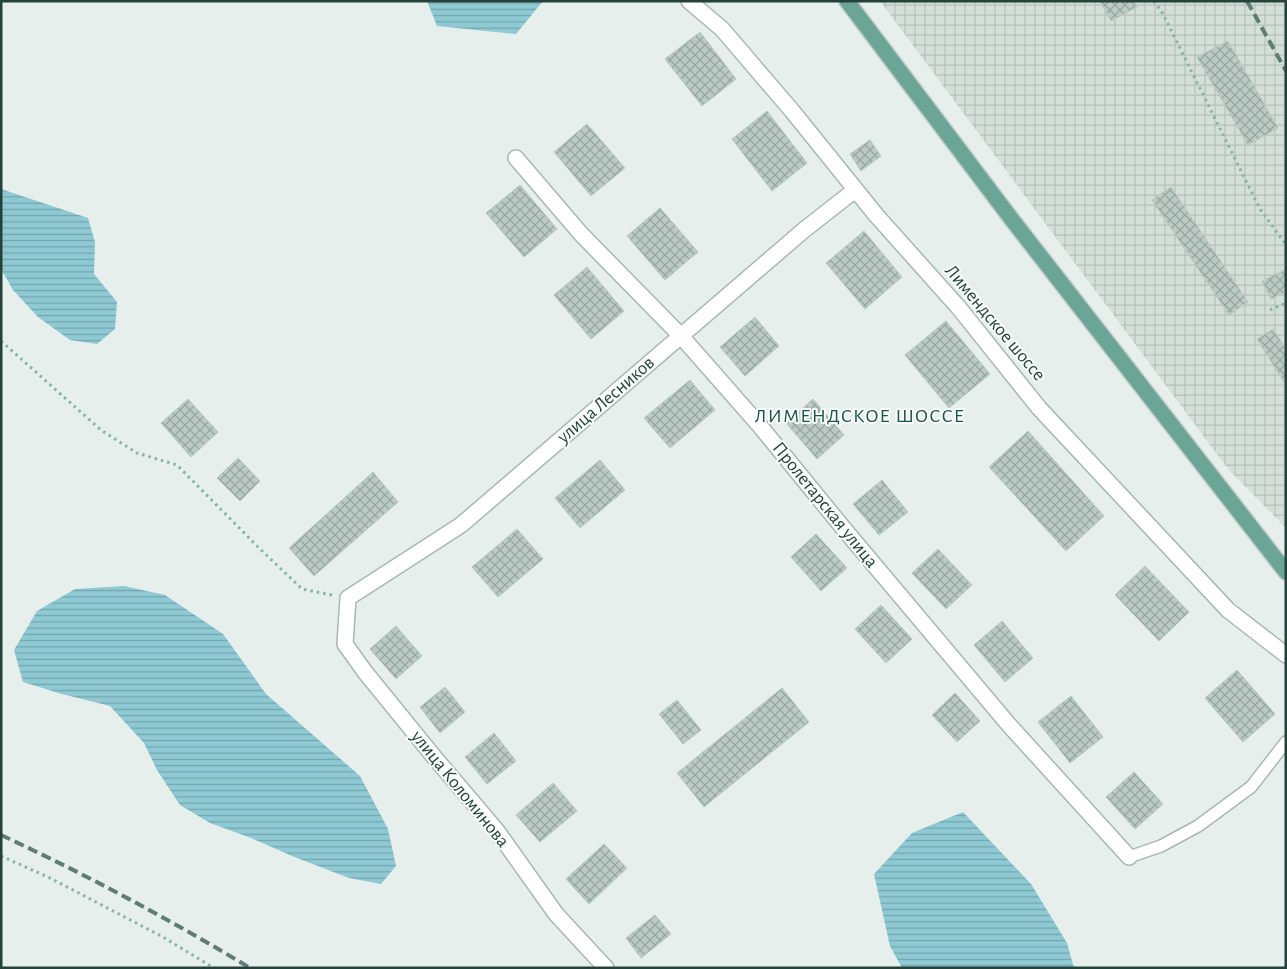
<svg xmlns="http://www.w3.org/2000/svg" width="1287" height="969" font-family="'Alegreya Sans',sans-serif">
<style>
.industrial{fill:url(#industrial-grid)}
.water{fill:url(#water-rules)}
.building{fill:url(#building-cross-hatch);stroke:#b8c9c2}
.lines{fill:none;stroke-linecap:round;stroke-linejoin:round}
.lane-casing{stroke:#a8b8b2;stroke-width:14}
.street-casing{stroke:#a8b8b2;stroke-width:18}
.primary-casing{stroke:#c2cac8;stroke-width:18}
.path{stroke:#86b3a5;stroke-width:3;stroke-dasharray:2.5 4;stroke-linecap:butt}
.lane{stroke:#fff;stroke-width:11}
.street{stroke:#fff;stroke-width:15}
.primary{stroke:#6aa596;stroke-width:15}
.rail{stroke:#5f7d75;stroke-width:4;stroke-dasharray:10 5;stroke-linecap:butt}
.labels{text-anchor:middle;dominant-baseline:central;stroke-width:4;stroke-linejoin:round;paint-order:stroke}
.street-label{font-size:19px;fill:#24423a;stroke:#f7fbf9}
.neighbourhood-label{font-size:20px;letter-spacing:1px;fill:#1f5548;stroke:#f7fbf9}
</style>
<defs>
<pattern id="industrial-grid" width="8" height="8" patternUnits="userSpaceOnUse" patternTransform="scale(1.25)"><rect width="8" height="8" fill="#d4dfda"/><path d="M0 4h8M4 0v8" fill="none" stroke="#b6c1bc"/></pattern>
<pattern id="water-rules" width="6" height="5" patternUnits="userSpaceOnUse" patternTransform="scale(1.25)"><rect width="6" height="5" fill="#8ec9d4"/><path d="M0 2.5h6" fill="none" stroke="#74a5ad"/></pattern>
<pattern id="building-cross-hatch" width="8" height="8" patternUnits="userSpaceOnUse" patternTransform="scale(1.25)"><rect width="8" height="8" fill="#bbcac4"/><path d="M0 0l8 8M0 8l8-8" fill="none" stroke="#98a6a0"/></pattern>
</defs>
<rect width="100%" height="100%" fill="#e6efeb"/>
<path class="industrial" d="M 880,1 L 1286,1 L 1286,528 L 1228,469 Z"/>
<path class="water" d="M 427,1 L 543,1 L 516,34 L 437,26 Z
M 1,189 L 88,218 L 95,242 L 94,274 L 117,302 L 115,329 L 97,344 L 70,340 L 38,317 L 13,290 L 1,269 Z
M 124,586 L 165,595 L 223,634 L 266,694 L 360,776 L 388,829 L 396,866 L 381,884 L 349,878 L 292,856 L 251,838 L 210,823 L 180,805 L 157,770 L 144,743 L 110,706 L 62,694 L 23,682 L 14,650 L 37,611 L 75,589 Z
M 963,812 L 1031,884 L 1067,943 L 1074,968 L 902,968 L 890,946 L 874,874 L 912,833 Z"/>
<path class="building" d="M 1100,1 L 1133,1 L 1137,7 L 1111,21 Z
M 700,32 L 736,79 L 702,106 L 665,59 Z
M 1228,41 L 1278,128 L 1248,145 L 1197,57 Z
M 767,111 L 807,163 L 772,191 L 732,139 Z
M 587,124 L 625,168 L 591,196 L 554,152 Z
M 870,140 L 881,156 L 861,171 L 850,154 Z
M 520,185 L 557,229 L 524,257 L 486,213 Z
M 1171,187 L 1248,302 L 1229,315 L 1152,200 Z
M 660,208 L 698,252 L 665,280 L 627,236 Z
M 864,231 L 902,277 L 865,309 L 826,263 Z
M 587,267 L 624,311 L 591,339 L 554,295 Z
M 1286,269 L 1286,292 L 1271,299 L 1262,281 Z
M 755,317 L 779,346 L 745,376 L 720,347 Z
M 946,321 L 990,374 L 949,408 L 905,355 Z
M 1273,329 L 1286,349 L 1286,385 L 1257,339 Z
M 690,380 L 715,410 L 670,448 L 644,418 Z
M 188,399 L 218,432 L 191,457 L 161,423 Z
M 813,399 L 844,435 L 817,459 L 786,423 Z
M 1028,431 L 1104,516 L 1066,551 L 989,467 Z
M 238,458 L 260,481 L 240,501 L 217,478 Z
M 600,460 L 625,490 L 580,528 L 555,498 Z
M 373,472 L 398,502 L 314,576 L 289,548 Z
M 882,480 L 908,512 L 879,535 L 853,504 Z
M 517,529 L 543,559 L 498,597 L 472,567 Z
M 816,534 L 847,568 L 821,591 L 791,557 Z
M 938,549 L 972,585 L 946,609 L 912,573 Z
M 1145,566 L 1189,612 L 1159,641 L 1115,595 Z
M 881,605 L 912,639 L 886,663 L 855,629 Z
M 1002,621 L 1033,658 L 1005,682 L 974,645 Z
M 396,626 L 422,656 L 396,679 L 370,649 Z
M 1237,670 L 1275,714 L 1243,742 L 1205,698 Z
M 445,687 L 465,712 L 440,733 L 420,707 Z
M 782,688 L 809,722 L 704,807 L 677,773 Z
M 955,693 L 980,721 L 957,742 L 932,715 Z
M 1071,696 L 1103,737 L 1070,763 L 1038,722 Z
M 677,700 L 701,730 L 683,744 L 659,714 Z
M 494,733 L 516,761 L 487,784 L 465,757 Z
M 1134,772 L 1163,804 L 1135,829 L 1106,797 Z
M 553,783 L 577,811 L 540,842 L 516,815 Z
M 604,844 L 627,868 L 589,904 L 566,879 Z
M 655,915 L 671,934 L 641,958 L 626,938 Z"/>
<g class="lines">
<defs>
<path id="lane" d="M 1129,857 L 1161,846 L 1198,826 L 1251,787 L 1286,742"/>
<path id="street" d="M 689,1 L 722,29 L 793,112 L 876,215 L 959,308 L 1039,408 L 1228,610 L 1286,655
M 516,158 L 581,234 L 681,336 L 760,426 L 844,529 L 1009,725 L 1129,857
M 606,968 L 556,914 L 497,831 L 435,758 L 365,672 L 345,644 L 348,598 L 461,525 L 804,230 L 855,190"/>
<path id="primary" d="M 847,1 L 1013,221 L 1286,572"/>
</defs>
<use href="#lane" class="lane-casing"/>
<use href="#street" class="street-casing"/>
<use href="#primary" class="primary-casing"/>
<path class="path" d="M 1154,1 L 1163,14 L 1260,209 L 1286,245
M 1270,310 L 1286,303
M 1,341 L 101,430 L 137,453 L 177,465 L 258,547 L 302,589 L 332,595
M 1,856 L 48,877 L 163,937 L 214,968"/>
<use href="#lane" class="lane"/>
<use href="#street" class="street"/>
<use href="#primary" class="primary"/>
<path class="rail" d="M 1247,1 L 1286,71
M 1,835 C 87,875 169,919 250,968"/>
</g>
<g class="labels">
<g class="street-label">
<text transform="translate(995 323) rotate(50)">Лимендское шоссе</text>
<text transform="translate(606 400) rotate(-41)">улица Лесников</text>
<text transform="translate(825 505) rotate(51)">Пролетарская улица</text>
<text transform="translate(460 789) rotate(51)">улица Коломинова</text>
</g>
<g class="neighbourhood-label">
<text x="860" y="416">ЛИМЕНДСКОЕ ШОССЕ</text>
</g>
</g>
<rect width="1287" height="969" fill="none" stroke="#24423a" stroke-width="5"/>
</svg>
